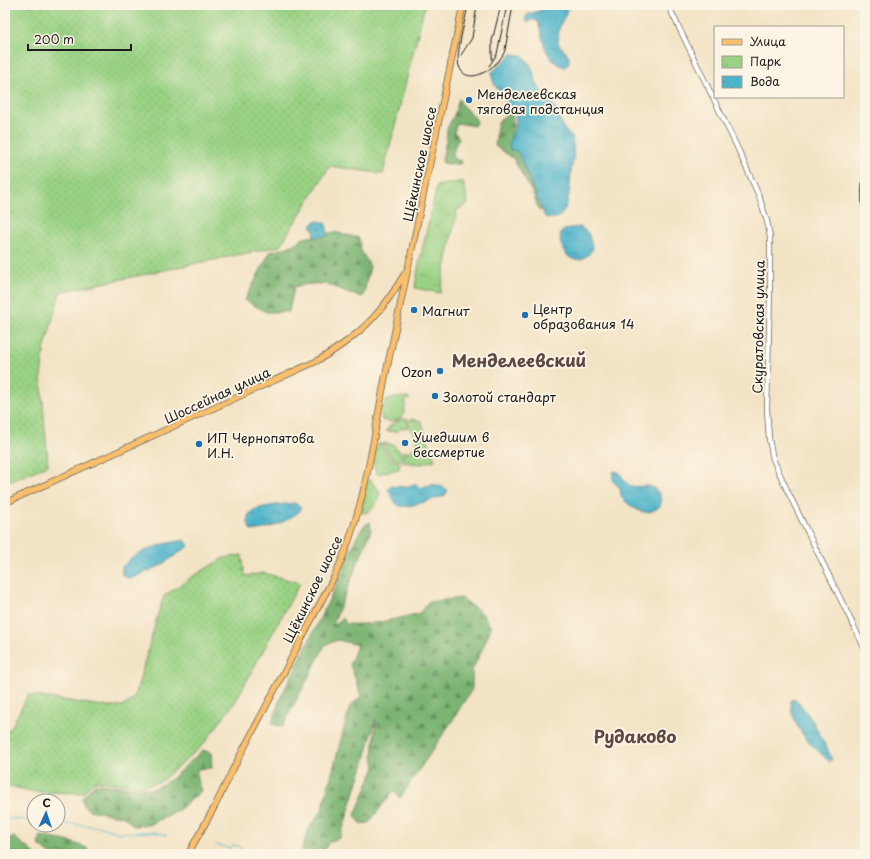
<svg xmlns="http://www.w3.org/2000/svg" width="870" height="859" font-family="'Playpen Sans',sans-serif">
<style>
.grass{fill:url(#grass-dots);stroke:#5b7750}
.forest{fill:url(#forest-firs);stroke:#4c6847}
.park{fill:url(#park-tufts);stroke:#5b7750}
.water{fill:url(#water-ripples);stroke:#346873}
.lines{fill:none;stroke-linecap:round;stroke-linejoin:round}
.stream{stroke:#4cb3ca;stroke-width:1}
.minor-casing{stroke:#676257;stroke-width:6}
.major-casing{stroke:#676257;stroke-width:7}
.minor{stroke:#fff;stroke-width:4.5}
.major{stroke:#f9bf6c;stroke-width:5.5}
.tram{stroke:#1c1c1c;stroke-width:1}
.rail{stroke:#1c1c1c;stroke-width:1}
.poi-dot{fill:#1f6fb2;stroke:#fcf5e5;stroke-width:1.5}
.labels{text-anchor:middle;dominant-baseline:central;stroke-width:3.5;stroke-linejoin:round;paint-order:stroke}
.poi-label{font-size:13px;fill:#1c1c1c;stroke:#fcf5e5;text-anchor:start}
.street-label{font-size:13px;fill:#1c1c1c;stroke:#fcf5e5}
.district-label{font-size:17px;font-weight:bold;fill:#5f4744;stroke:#fcf5e5}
</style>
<defs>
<pattern id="grass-dots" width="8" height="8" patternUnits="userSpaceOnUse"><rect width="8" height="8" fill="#9ad284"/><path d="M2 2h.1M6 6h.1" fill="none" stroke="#84b471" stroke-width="1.8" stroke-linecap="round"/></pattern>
<pattern id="forest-firs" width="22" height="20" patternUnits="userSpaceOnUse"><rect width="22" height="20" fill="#7bb472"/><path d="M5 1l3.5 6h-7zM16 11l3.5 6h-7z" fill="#64925d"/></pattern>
<pattern id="park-tufts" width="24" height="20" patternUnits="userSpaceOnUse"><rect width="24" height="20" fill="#9ad284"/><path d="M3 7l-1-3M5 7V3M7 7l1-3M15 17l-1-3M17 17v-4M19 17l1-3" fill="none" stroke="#84b471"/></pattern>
<pattern id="water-ripples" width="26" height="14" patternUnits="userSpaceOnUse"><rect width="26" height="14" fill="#4cb3ca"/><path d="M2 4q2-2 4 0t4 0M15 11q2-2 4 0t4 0" fill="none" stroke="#3e91a3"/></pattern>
</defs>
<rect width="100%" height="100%" fill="#fcf5e5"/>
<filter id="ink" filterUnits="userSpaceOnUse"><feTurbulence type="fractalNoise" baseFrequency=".025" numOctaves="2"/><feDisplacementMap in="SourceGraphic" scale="8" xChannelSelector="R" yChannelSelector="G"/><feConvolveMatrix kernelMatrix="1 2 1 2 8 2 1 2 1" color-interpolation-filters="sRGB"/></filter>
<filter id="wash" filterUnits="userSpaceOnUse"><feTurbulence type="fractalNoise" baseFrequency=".012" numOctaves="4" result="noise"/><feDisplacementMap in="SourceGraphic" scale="16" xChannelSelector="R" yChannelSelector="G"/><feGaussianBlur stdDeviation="0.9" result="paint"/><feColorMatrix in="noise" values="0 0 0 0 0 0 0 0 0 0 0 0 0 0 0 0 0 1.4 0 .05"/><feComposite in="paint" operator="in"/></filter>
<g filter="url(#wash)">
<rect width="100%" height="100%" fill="#f3e3c5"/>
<path class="grass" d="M 5,5 L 425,5 L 383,174 L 330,166 L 280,246 L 60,292 L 44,351 L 41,377 L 48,465 L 5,484 Z
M 407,397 L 410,399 L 406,400 L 403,417 L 392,422 L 382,420 C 379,399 389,398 407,397 Z
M 408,419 L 406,428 L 402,428 L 396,432 L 386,431 C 391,423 398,419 408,419 Z
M 410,419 L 421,421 L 435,460 L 421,464 L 402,462 L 404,452 L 411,451 C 419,443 418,434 408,428 Z
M 384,443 L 394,445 L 397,449 L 402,452 L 400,461 C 391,458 386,453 384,443 Z
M 378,444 L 382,444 C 385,454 390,460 400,463 L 399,469 L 378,474 C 371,464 374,455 378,444 Z
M 370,480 L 380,491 C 379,500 374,510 366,513 L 362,512 L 361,506 L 367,481 Z
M 242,555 L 245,576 L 264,573 L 300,583 L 235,702 L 202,746 L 160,782 L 142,786 L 95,781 L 83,793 L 35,792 L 5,785 L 5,733 L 12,726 L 28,695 L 110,707 C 123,707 130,705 136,693 L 158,614 L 164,596 L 189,579 L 223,558 Z"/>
<path class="forest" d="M 459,99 C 464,112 471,109 477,122 L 474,126 L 457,123 L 454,132 L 459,138 C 455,145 452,151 454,159 L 461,161 L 462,163 L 453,165 L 443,163 L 442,160 L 446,141 L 447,129 L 454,115 Z
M 508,114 L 512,115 L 514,126 L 511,134 L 512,140 L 518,145 L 544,208 L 539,211 L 534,196 L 513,158 L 495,146 C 498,131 492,123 508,114 Z
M 334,232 L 359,238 L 361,251 L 370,266 L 363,297 C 351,295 343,290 332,286 C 319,282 306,284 294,287 L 289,312 L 266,312 L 245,300 L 270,252 L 288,247 L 304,238 Z
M 370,522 L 371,531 L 332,626 L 343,618 L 346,624 C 371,626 395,619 420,613 L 428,602 L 462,598 L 483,614 L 491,628 L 481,652 L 472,670 L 472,689 L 452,721 L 400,798 L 393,791 L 369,823 L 361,824 L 355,815 L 375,767 L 373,756 L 376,719 L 363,766 L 340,838 L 328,843 L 323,854 L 305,854 L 302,849 L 309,828 L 322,810 L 350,706 L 361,697 L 356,680 L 350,665 L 357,645 L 338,640 L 325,645 L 283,726 L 272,724 L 279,701 L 335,588 L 357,536 L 364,526 Z
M 203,750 L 211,753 L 212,768 L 197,769 L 197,780 L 201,791 L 180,809 L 149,825 L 134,826 L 124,817 L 89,810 L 84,806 L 82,798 L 95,784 L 153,789 L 170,780 Z
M 41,836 L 71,842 L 87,848 L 90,854 L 50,854 L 38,844 Z
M 14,837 L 35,854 L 5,854 L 5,839 Z"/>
<path class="park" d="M 463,181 L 468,204 L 457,210 L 440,293 L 415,288 L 418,268 L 437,186 Z"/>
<path class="water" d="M 556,5 L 567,5 C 569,13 562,19 560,26 C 559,27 558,41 558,43 L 569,56 L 569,63 L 565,67 C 544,62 544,39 538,22 L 533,19 L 528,23 L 525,20 L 526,16 L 529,14 Z
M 512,54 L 522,55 C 533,63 533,76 539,88 C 543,95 551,100 555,107 C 561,117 560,130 572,136 C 573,145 574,153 573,161 C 572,166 571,169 571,174 C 569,189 570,226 545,217 L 519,155 L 517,151 L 510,150 C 506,137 519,133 515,116 C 511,102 490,88 492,72 Z
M 315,221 C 329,221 326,226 328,236 L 313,237 L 315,232 L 311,226 L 313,223 L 315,224 Z
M 581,227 L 588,233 L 593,249 C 575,275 554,247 562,231 L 570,228 Z
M 614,471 L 619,472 C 622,476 625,483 629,485 C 638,490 650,481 657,491 C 661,496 661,500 660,506 C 646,520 631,507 621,497 L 620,488 L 613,481 L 613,473 Z
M 415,484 L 421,488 C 429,483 443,483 448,492 L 444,496 C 436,498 405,510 398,505 C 394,502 391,494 388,489 L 391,486 L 404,487 Z
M 295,503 L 300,506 L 300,511 C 284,523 271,529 251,531 C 248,525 245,516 252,511 C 259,506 286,504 295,503 Z
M 185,540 L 189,546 L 160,566 L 130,579 L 122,575 L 122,567 C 137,550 163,543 185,540 Z
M 792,699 C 804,700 826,746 832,759 L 830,762 C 812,746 790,727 791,700 Z"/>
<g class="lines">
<path class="stream" d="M 5,818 L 34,821
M 58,823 L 101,827 L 119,833 L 154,832 L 166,835
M 216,845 L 230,848 L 232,845 L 239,846 L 242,849 L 242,852 L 246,854"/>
</g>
</g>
<g filter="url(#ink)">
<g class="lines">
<defs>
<path id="minor" d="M 668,5 L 738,149 L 759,196 L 767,221 L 770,237 L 770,292 L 767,409 L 769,439 L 773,459 L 787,490 L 865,649"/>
<path id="major" d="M 5,503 L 317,361 C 340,347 362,332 379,311 C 390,299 398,284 407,270
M 188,854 L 215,806 L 232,771 L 334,577 C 364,515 372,445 385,378 C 410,254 438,129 463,5"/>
</defs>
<use href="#minor" class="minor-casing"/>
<use href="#major" class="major-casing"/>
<use href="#minor" class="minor"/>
<use href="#major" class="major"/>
<path class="tram" d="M 468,5 C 466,18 455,55 459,66 C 467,90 501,65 505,50 L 513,5
M 461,55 L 472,38 L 477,5
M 492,60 L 492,41 L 501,5
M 489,66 L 497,54 L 498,49 L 507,5"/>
<path class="rail" d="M 865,162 C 860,184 861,207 865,230"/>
</g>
</g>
<g class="poi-dot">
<circle cx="469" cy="100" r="4"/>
<circle cx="414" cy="310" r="4"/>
<circle cx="525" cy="315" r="4"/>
<circle cx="440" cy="371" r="4"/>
<circle cx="435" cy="396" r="4"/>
<circle cx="405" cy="443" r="4"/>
<circle cx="199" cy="444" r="4"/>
</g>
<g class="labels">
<g class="poi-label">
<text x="477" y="93">Менделеевская<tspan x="477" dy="15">тяговая подстанция</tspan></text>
<text x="533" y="308">Центр<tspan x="533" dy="15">образования 14</tspan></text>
<text x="422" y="310">Магнит</text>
<text x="432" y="371" text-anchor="end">Ozon</text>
<text x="443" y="396">Золотой стандарт</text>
<text x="413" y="436">Ушедшим в<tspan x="413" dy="15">бессмертие</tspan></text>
<text x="207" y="437">ИП Чернопятова<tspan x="207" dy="15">И.Н.</tspan></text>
</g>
<g class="street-label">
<text transform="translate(419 164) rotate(-78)">Щёкинское шоссе</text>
<text transform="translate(758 327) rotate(-89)">Скуратовская улица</text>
<text transform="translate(217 395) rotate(-25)">Шоссейная улица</text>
<text transform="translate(312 589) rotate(-64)">Щёкинское шоссе</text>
</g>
<g class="district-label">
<text x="519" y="360">Менделеевский</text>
<text x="635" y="736">Рудаково</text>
</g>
</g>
<rect width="870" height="859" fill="none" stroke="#fcf5e5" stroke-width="20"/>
<rect x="714" y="26" width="130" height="72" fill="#fcf5e5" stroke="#a29e95"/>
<rect x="722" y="39" width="20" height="6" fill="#f9bf6c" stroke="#a29e95"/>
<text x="750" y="46" font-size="12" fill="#1c1c1c">Улица</text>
<rect x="722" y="56" width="20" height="12" fill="url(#park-tufts)" stroke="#a29e95"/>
<text x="750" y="66" font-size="12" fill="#1c1c1c">Парк</text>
<rect x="722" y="76" width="20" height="12" fill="url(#water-ripples)" stroke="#a29e95"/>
<text x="750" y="86" font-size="12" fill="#1c1c1c">Вода</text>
<g transform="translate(46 813) rotate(3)"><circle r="19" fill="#fcf5e5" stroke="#a29e95"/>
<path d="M0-3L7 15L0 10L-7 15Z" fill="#1f6fb2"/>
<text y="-6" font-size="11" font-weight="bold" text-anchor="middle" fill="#1c1c1c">С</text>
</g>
<path d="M28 44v6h103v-6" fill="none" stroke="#1c1c1c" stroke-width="2"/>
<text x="34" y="44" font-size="12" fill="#1c1c1c" stroke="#fcf5e5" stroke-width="3" paint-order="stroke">200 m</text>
</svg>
